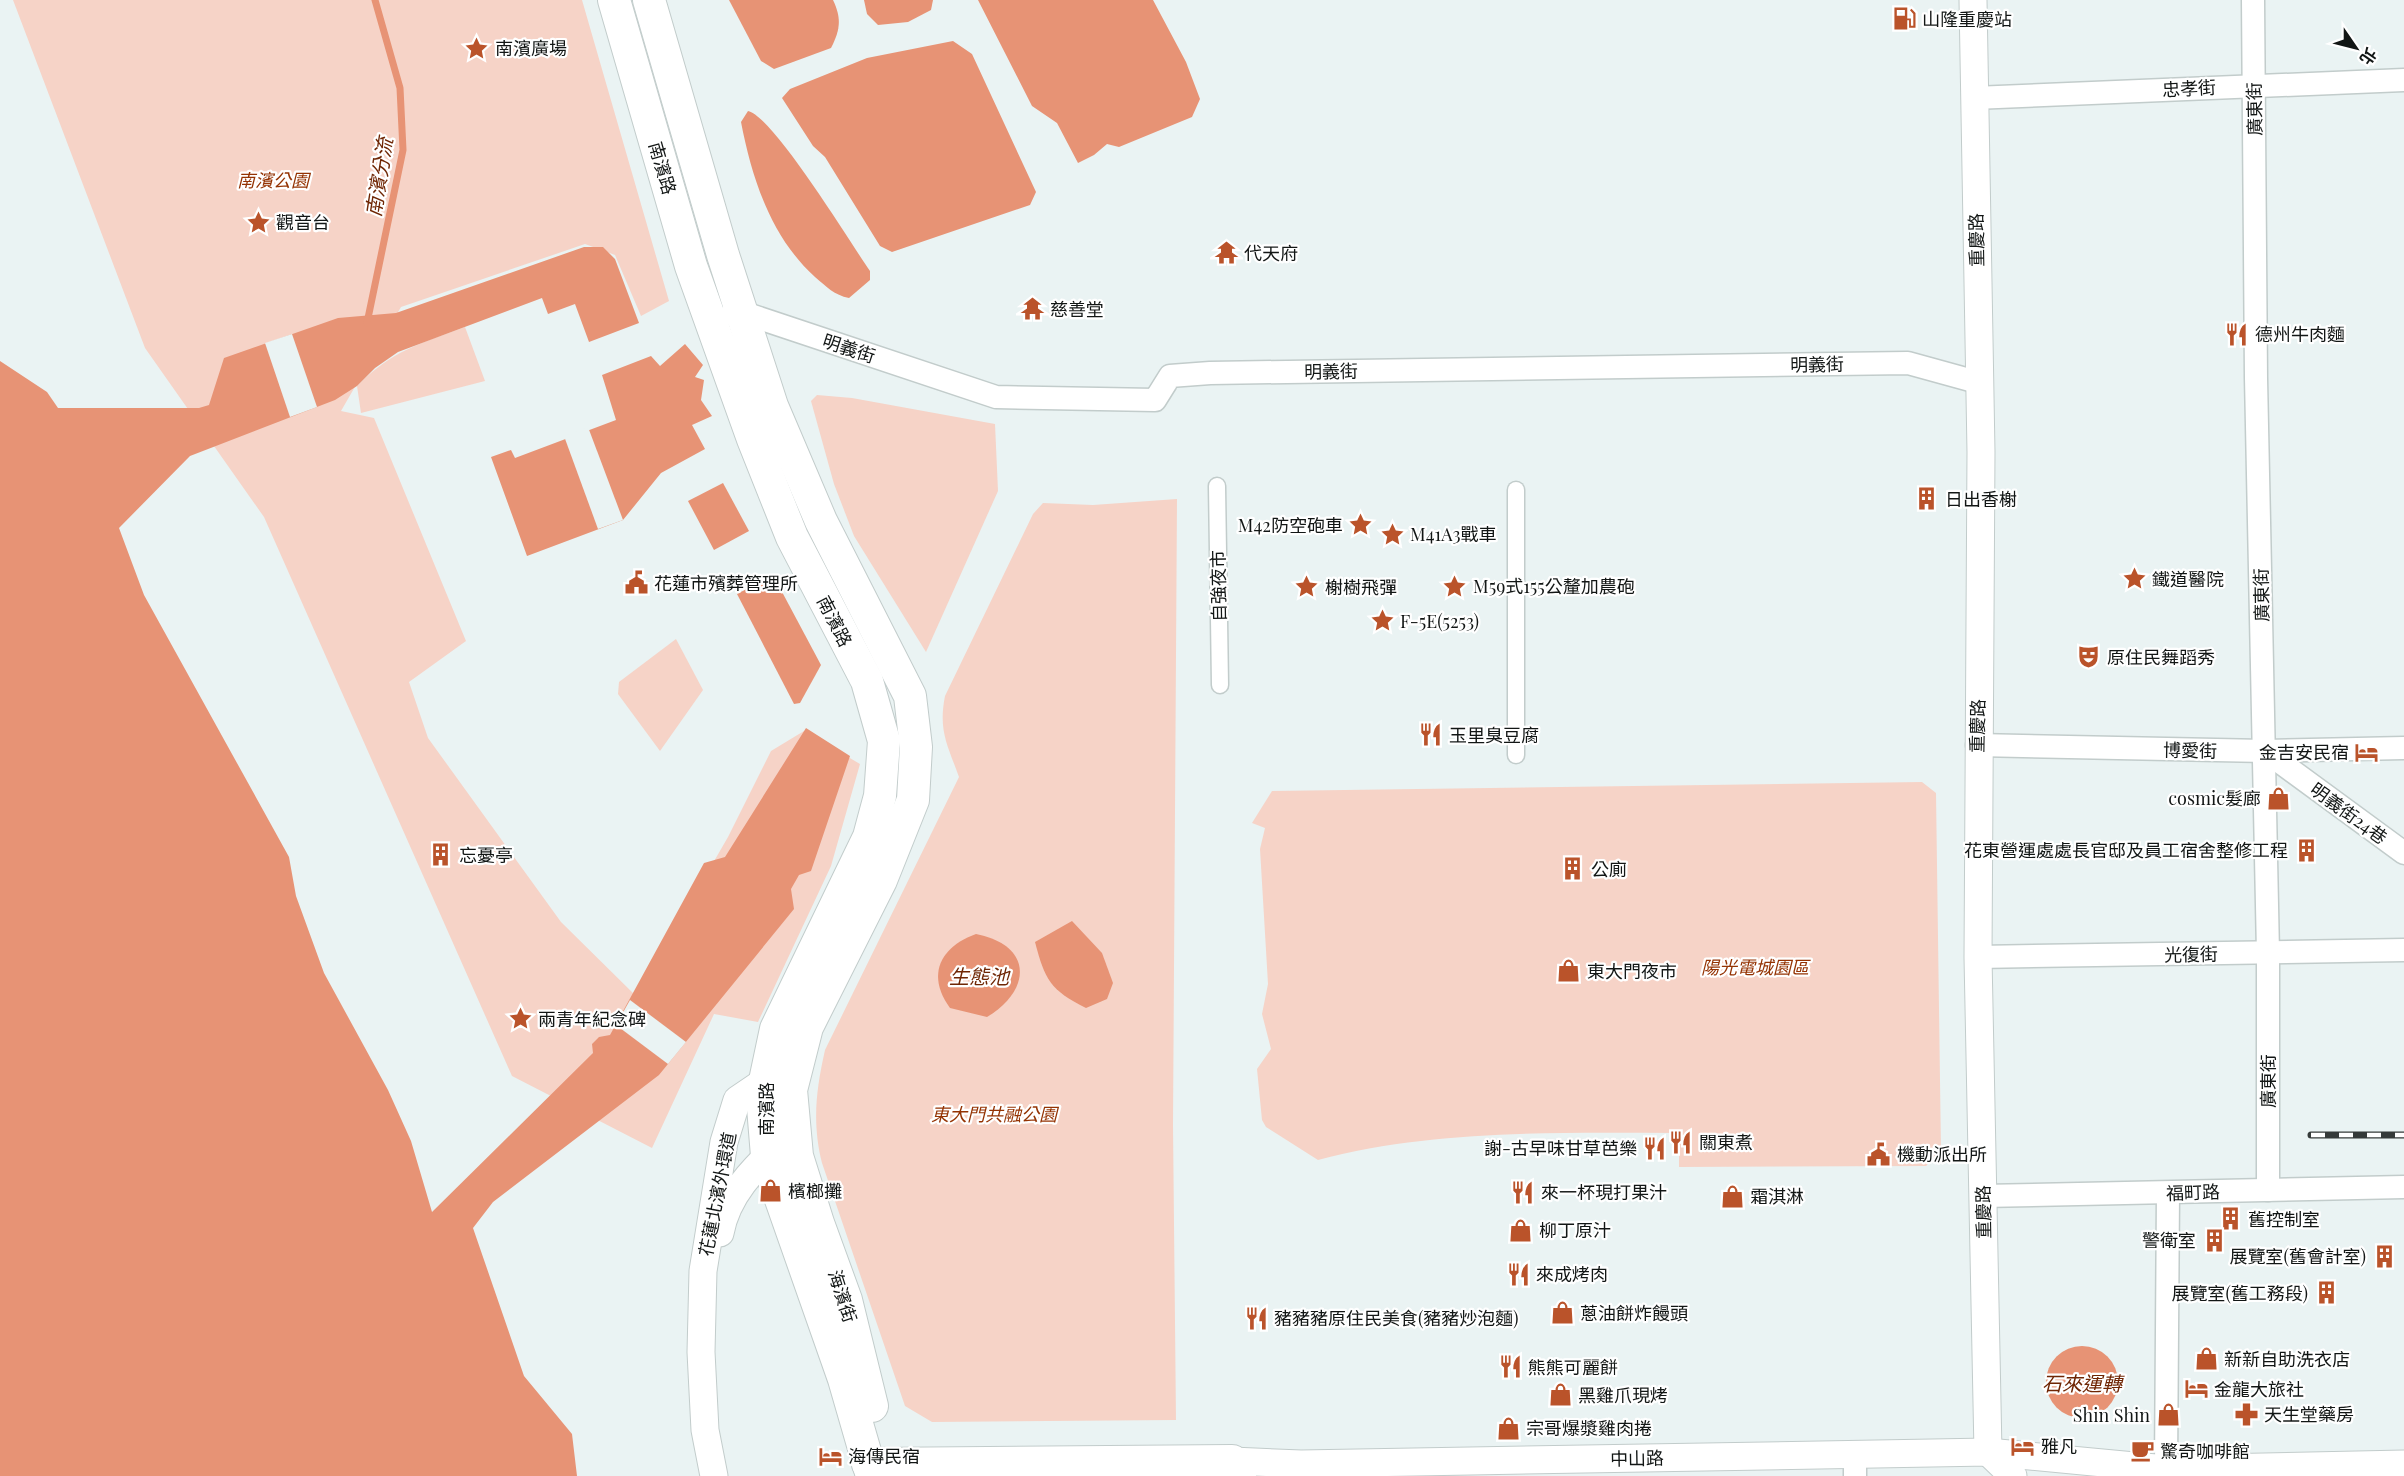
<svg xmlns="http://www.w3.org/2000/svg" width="2404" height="1476" font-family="'Playfair Display','Noto Sans TC',serif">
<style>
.green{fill:#f6d3c7}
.water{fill:#e79375}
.pier{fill:#eaf3f3}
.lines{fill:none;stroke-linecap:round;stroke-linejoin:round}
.stream{stroke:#e79375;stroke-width:7}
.pedestrian-casing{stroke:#c2cccb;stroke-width:19}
.minor-casing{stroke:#c2cccb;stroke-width:25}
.tertiary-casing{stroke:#c2cccb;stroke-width:29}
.secondary-casing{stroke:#c2cccb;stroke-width:34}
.pedestrian{stroke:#fff;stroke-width:16}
.minor{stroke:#fff;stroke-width:22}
.tertiary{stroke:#fff;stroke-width:27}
.secondary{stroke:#fff;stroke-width:32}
.rail-casing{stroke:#353a39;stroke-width:7}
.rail{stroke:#fff;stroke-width:4.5;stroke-dasharray:14;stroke-linecap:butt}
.labels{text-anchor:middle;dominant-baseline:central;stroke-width:4.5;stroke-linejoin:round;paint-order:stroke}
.poi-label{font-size:18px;fill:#121615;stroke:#fff;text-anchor:start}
.street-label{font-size:18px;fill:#121615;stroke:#fff}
.park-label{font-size:18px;font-style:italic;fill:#943303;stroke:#fff}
.water-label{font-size:20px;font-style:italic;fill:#6f2604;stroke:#fff}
</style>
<rect width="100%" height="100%" fill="#eaf3f3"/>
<!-- green -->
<g class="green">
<path d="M13 0H582L669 301 641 316 615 255 585 244 401 307 341 411 374 418 466 641 409 682 428 738 561 922 636 996 728 837 771 751 804 731 860 764 831 866 758 1022 714 1014 652 1148 512 1076 264 517 145 348Z"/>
<path d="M465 327 485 381 361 413 357 386C393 350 419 344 465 327Z"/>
<path d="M817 395 852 398 995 424 998 491 926 652 854 536 834 484 811 401Z"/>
<path d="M1177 499 1173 1125 1176 1420 932 1422 905 1406 822 1163C812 1123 816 1090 825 1050L959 777C948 746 938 731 945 696L1033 514 1043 503 1093 505Z"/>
<path d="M676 639 703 690 660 751 618 694 619 682Z"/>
<path d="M1922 782 1936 793 1941 1152 1926 1166 1679 1167V1133C1559 1133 1435 1129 1318 1160L1266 1127 1262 1120 1257 1069 1271 1049 1262 1014 1268 984 1260 849 1265 828 1252 823 1272 791Z"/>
</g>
<!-- water -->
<g class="water">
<path d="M729 0H833C842 19 840 30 831 48L774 69 761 61Z"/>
<path d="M864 0H933L931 10 908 22 878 25 867 14Z"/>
<path d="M978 0H1153L1186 62 1200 99 1192 117 1119 147 1107 144 1094 155 1078 163 1057 123 1032 106Z"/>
<path d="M953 41 972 54 1036 192 1030 205 892 252 880 246 825 157 813 146 782 98 790 89 867 58Z"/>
<path d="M748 111C773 116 851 244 870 271V280L849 298C834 295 827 287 815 277 771 237 752 179 741 122Z"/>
<path d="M584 247H603L615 259 639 323 589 342 575 304 548 314 542 298 398 352 375 368 357 386 335 400 190 456 119 528 144 595 289 857 296 896 324 973 388 1090 411 1141 432 1212 593 1053 592 1044 599 1037 610 1035 704 863 725 857 806 728 850 756 811 871 799 875 791 889 794 909 659 1075 493 1202 473 1228 524 1376 572 1434 577 1476H0V361L47 392 58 408H199L209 405 224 358 338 318 396 313Z"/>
<path d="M685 344 703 365 695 377 704 380 701 400 712 416 692 425 705 449 661 473 623 520 527 556 491 457 511 450 515 458 616 420 602 375 651 356 660 366Z"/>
<path d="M723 483 749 531 714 550 688 501Z"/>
<path d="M773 575 821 665 800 703 794 704 737 594Z"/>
<path d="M1072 921 1102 953 1113 983 1107 999 1086 1008C1050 990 1045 980 1035 942Z"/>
<path d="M976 934C1032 945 1033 989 987 1017L950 1008C926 975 940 947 976 934Z"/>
<circle cx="2082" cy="1382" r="36"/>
</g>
<!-- pier -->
<g class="pier">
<path d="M292 334 317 407 290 417 265 343Z"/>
<path d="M588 427 623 520 598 529 564 436Z"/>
<path d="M630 1000 686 1042 668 1064 616 1025Z"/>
</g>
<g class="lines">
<!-- stream -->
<path class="stream" d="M367 323 403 150 400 88 375 0"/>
<defs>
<g id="pedestrian">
<path d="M1217 486 1220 685"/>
<path d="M1516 755V490"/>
</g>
<g id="minor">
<path d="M2253 0 2256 378 2268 953V1190"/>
<path d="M1974 98 2404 80"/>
<path d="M732 314 741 312 996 397 1155 400 1170 376 1210 373 1908 363 1977 382"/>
<path d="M1977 745 2265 751 2404 748"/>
<path d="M2265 751 2404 853"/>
<path d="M1978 957 2404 950"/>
<path d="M1982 1196 2404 1187"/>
<path d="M1855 1453V1476"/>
<path d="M2166 1469 2168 1193"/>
</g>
<g id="tertiary">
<path d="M1973 0 1981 452 1978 957 1988 1452"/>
<path d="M720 1233C727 1195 753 1169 781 1143"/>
<path d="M1988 1452 2013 1476"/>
<path d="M1232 1461 1301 1464 1988 1452 2166 1469 2404 1464"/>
<path d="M714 1476 705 1430 701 1352 703 1271 724 1142 737 1100 765 1081"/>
</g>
<g id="secondary">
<path d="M614 0 691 266 753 439 792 537 867 681 884 741 880 796 869 837 776 1029 765 1081 763 1107 767 1156 772 1174 844 1379 872 1476"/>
<path d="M649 0 723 255 772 406 821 521 910 696 916 747 913 800 881 880 807 1027 791 1090 797 1156 818 1223 846 1300 872 1406"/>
<path d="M868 1464 1232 1461 1240 1476"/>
</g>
</defs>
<!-- pedestrian casing -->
<use href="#pedestrian" class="pedestrian-casing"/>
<!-- minor casing -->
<use href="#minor" class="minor-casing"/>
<!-- tertiary casing -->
<use href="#tertiary" class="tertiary-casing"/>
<!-- secondary casing -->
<use href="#secondary" class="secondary-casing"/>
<!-- pedestrian -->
<use href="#pedestrian" class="pedestrian"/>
<!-- minor -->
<use href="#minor" class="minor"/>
<!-- tertiary -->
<use href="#tertiary" class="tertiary"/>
<!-- secondary -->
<use href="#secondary" class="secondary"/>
<defs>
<path id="rail" d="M2311 1135H2404"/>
</defs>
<!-- rail casing -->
<use href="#rail" class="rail-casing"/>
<!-- rail -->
<use href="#rail" class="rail"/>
</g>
<!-- icons -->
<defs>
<symbol id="fuel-bare" viewBox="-9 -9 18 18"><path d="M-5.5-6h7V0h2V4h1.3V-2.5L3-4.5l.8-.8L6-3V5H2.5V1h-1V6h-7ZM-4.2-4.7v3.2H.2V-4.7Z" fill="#ba532a" stroke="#fff" stroke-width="2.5" paint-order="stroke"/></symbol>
<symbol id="sight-bare" viewBox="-9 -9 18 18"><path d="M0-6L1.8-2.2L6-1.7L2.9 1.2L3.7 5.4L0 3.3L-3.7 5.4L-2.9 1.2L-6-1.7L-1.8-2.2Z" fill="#ba532a" stroke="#fff" stroke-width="2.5" paint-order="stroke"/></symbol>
<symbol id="temple-bare" viewBox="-9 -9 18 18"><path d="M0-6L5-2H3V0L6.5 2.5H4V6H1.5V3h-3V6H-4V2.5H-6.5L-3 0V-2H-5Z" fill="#ba532a" stroke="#fff" stroke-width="2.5" paint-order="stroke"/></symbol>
<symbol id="restaurant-bare" viewBox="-9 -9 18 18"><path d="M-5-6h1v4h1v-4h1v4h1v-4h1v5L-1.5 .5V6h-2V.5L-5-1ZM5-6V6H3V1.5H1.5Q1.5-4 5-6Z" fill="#ba532a" stroke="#fff" stroke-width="2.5" paint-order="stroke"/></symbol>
<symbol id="building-bare" viewBox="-9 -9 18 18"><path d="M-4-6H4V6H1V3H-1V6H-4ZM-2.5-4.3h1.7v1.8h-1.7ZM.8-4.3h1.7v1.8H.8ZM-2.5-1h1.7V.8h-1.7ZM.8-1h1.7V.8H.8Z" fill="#ba532a" stroke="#fff" stroke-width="2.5" paint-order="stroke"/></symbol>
<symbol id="civic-bare" viewBox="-9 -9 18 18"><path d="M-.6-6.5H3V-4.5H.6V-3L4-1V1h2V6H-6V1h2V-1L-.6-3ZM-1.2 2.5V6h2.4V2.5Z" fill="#ba532a" stroke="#fff" stroke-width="2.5" paint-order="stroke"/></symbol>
<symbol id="theatre-bare" viewBox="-9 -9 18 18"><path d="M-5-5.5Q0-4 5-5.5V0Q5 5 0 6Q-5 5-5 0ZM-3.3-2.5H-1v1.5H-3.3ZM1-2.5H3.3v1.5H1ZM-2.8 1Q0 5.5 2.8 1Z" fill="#ba532a" stroke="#fff" stroke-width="2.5" paint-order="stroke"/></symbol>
<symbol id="hotel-bare" viewBox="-9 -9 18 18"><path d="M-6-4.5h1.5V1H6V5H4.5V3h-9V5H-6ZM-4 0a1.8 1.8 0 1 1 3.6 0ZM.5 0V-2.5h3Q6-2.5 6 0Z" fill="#ba532a" stroke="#fff" stroke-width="2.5" paint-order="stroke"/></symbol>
<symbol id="shop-bare" viewBox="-9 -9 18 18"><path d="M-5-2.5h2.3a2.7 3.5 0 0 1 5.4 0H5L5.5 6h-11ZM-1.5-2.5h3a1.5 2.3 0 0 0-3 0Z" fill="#ba532a" stroke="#fff" stroke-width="2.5" paint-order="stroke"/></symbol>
<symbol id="pharmacy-bare" viewBox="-9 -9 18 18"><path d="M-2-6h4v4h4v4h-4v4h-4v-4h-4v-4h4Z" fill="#ba532a" stroke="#fff" stroke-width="2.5" paint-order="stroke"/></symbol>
<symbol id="cafe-bare" viewBox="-9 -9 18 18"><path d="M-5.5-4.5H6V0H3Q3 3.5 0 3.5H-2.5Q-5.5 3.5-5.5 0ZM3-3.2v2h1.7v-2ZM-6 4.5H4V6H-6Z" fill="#ba532a" stroke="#fff" stroke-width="2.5" paint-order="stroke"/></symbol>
</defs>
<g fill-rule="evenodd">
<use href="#fuel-bare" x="1888" y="2" width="33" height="33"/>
<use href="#sight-bare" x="460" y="32" width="33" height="33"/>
<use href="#sight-bare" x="242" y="206" width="33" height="33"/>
<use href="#temple-bare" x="1210" y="236" width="33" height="33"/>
<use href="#temple-bare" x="1016" y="292" width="33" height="33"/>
<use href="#restaurant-bare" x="2220" y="318" width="33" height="33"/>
<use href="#building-bare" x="1910" y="482" width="33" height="33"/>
<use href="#sight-bare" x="1344" y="508" width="33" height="33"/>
<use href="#sight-bare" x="1376" y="518" width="33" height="33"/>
<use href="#sight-bare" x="2118" y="562" width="33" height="33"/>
<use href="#civic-bare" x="620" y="566" width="33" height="33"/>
<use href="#sight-bare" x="1438" y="570" width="33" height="33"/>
<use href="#sight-bare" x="1290" y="570" width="33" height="33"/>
<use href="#sight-bare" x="1366" y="604" width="33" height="33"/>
<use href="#theatre-bare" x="2072" y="640" width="33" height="33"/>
<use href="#restaurant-bare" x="1414" y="718" width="33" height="33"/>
<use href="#hotel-bare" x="2350" y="736" width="33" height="33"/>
<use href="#shop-bare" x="2262" y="782" width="33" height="33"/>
<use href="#building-bare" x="2290" y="834" width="33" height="33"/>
<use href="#building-bare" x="424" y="838" width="33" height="33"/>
<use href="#building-bare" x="1556" y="852" width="33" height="33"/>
<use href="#shop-bare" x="1552" y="954" width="33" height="33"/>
<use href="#sight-bare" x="504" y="1002" width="33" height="33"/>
<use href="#restaurant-bare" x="1664" y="1126" width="33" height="33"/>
<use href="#restaurant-bare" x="1638" y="1132" width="33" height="33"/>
<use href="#civic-bare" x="1862" y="1138" width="33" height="33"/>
<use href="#shop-bare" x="754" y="1174" width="33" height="33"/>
<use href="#restaurant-bare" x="1506" y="1176" width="33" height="33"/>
<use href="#shop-bare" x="1716" y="1180" width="33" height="33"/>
<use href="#building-bare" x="2214" y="1202" width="33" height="33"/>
<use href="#shop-bare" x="1504" y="1214" width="33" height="33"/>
<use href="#building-bare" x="2198" y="1224" width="33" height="33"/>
<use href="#building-bare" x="2368" y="1240" width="33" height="33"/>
<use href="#restaurant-bare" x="1502" y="1258" width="33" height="33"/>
<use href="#building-bare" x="2310" y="1276" width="33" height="33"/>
<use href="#shop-bare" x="1546" y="1296" width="33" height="33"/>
<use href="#restaurant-bare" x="1240" y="1302" width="33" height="33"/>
<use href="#shop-bare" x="2190" y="1342" width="33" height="33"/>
<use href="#restaurant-bare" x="1494" y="1350" width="33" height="33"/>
<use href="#hotel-bare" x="2180" y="1372" width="33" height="33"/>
<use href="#shop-bare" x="1544" y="1378" width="33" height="33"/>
<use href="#pharmacy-bare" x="2230" y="1398" width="33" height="33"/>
<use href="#shop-bare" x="2152" y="1398" width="33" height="33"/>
<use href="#shop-bare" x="1492" y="1412" width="33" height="33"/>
<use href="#hotel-bare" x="2006" y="1430" width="33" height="33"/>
<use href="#cafe-bare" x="2126" y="1434" width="33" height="33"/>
<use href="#hotel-bare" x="814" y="1440" width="33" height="33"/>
</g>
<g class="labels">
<!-- poi labels -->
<g class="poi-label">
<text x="1922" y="19">山隆重慶站</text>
<text x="495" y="48">南濱廣場</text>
<text x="276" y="222">觀音台</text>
<text x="1244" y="253">代天府</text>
<text x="1050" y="309">慈善堂</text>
<text x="2255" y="334">德州牛肉麵</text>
<text x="1945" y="499">日出香榭</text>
<text x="1343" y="525" text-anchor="end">M42防空砲車</text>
<text x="1410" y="534">M41A3戰車</text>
<text x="2152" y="579">鐵道醫院</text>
<text x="654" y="583">花蓮市殯葬管理所</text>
<text x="1473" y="586">M59式155公釐加農砲</text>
<text x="1325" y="587">榭樹飛彈</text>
<text x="1400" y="621">F-5E(5253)</text>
<text x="2107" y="657">原住民舞蹈秀</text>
<text x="1449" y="735">玉里臭豆腐</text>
<text x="2349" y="752" text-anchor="end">金吉安民宿</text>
<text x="2261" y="798" text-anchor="end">cosmic髮廊</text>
<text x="2288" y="850" text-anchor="end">花東營運處處長官邸及員工宿舍整修工程</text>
<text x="459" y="855">忘憂亭</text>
<text x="1591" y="869">公廁</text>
<text x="1587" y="971">東大門夜市</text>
<text x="538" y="1019">兩青年紀念碑</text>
<text x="1699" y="1142">關東煮</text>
<text x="1637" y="1148" text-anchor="end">謝-古早味甘草芭樂</text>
<text x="1897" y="1154">機動派出所</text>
<text x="788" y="1191">檳榔攤</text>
<text x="1541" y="1192">來一杯現打果汁</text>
<text x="1750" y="1196">霜淇淋</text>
<text x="2248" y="1219">舊控制室</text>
<text x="1539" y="1230">柳丁原汁</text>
<text x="2196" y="1240" text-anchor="end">警衛室</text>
<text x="2366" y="1256" text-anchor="end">展覽室(舊會計室)</text>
<text x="1536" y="1274">來成烤肉</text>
<text x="2308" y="1293" text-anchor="end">展覽室(舊工務段)</text>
<text x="1580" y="1313">蔥油餅炸饅頭</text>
<text x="1274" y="1318">豬豬豬原住民美食(豬豬炒泡麵)</text>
<text x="2224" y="1359">新新自助洗衣店</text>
<text x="1528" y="1367">熊熊可麗餅</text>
<text x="2214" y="1389">金龍大旅社</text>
<text x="1578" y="1395">黑雞爪現烤</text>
<text x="2264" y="1414">天生堂藥房</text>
<text x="2150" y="1415" text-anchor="end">Shin Shin</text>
<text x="1526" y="1428">宗哥爆漿雞肉捲</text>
<text x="2041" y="1446">雅凡</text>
<text x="2160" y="1451">驚奇咖啡館</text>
<text x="848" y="1456">海傳民宿</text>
</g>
<!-- street labels -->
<g class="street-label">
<text transform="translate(2189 88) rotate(-3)">忠孝街</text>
<text transform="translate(2254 109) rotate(-91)">廣東街</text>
<text transform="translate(663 168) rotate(74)">南濱路</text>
<text transform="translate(1976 240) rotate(-91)">重慶路</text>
<text transform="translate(849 348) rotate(18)">明義街</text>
<text transform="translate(1817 364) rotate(-1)">明義街</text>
<text transform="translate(1331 371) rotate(-1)">明義街</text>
<text transform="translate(1218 586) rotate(-91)">自強夜市</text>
<text transform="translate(2261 595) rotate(-91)">廣東街</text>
<text transform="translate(835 621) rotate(63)">南濱路</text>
<text transform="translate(1977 726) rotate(-89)">重慶路</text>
<text transform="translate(2190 750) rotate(1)">博愛街</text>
<text transform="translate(2349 813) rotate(36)">明義街24巷</text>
<text transform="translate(2191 954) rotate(-1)">光復街</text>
<text transform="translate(2268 1081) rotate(-90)">廣東街</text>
<text transform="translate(766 1109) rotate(-90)">南濱路</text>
<text transform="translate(2193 1192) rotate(-2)">福町路</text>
<text transform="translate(717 1194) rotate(-79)">花蓮北濱外環道</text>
<text transform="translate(1983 1212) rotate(-91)">重慶路</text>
<text transform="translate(843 1296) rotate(72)">海濱街</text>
<text transform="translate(1637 1458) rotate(-1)">中山路</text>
</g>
<!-- park labels -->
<g class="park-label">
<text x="273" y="180">南濱公園</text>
<text x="1755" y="967">陽光電城園區</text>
<text x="994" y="1114">東大門共融公園</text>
</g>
<!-- water labels -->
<g class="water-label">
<text transform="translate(378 177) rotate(-81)">南濱分流</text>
<text x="979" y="975">生態池</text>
<text x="2082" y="1382">石來運轉</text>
</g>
</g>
<!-- north arrow -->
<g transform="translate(2356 48) rotate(125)" stroke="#ffffff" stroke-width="4.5" paint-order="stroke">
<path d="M0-4.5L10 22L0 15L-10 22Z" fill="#121615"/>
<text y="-9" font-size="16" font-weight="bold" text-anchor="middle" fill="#121615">北</text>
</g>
</svg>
